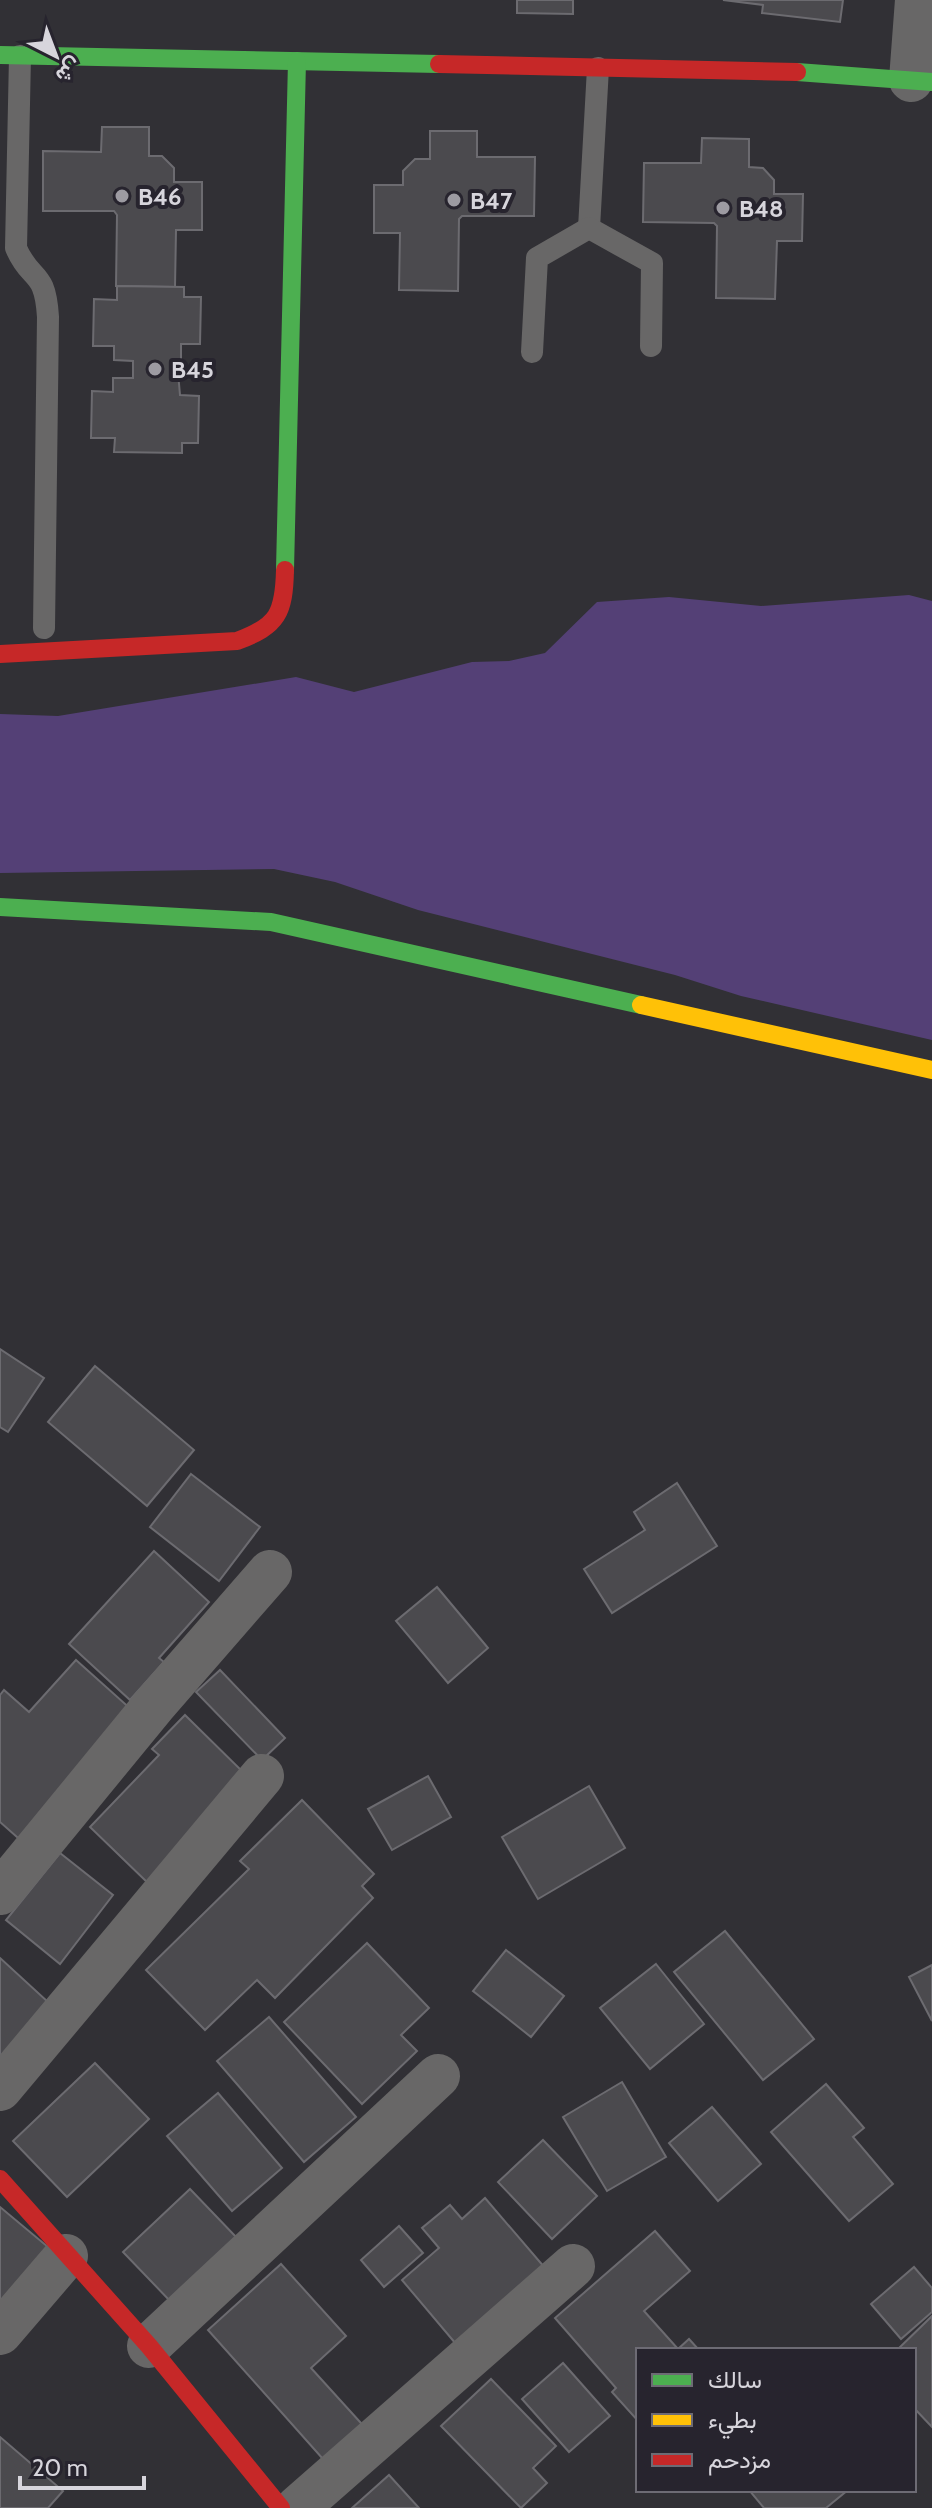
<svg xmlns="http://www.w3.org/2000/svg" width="932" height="2508" font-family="Cabin,Vazirmatn,sans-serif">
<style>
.green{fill:#544076}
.building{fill:#4b4a4e;stroke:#6c6b70;stroke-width:2}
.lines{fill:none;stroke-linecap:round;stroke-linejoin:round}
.lane{stroke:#686767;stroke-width:22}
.street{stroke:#686767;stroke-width:44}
.fast{stroke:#4caf50;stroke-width:18}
.slow{stroke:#ffc107;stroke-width:18}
.jam{stroke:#c62828;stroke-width:18}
.poi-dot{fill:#9d9ba2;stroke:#27242e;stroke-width:3}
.labels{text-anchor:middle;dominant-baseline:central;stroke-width:8;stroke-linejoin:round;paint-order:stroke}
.poi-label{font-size:24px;font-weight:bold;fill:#d7d5dc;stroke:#27242e;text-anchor:start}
</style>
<rect width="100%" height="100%" fill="#313035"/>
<!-- green -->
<path class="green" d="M909 595 932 601V1040L741 996 675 975 418 910 335 882 274 869 0 873V714L58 716 296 677 354 692 472 662 509 661 545 653 597 602 669 597 761 606Z"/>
<!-- building -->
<g class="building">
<path d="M517 0H573V14L517 13Z"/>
<path d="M723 0H843L840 22 762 13 763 5Z"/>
<path d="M102 127H149V156H162L174 168V182H202V230H176L175 287 116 286 117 215 114 211H43V151L101 152Z"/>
<path d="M430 131H477V157H535L534 216H462L459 219 458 291 399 290 400 233H374V185H403V171L415 159H430Z"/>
<path d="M702 138 749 139V167L763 168 774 180V194H803L802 241H777L775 299 716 298 717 226 714 223 643 222 644 163H701Z"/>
<path d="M117 286 184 287V297H201L200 344H181V361H177L180 395 199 396 198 443H182V453L114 452 115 438H91L92 391 113 392V378H133V361L114 360V346H93L94 299 117 300Z"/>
<path d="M0 1349 44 1378 8 1432 0 1427Z"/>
<path d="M95 1366 194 1450 147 1506 48 1422Z"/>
<path d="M191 1474 260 1527 219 1581 150 1527Z"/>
<path d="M677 1483 717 1546 612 1613 584 1569 645 1530 634 1512Z"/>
<path d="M154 1551 209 1602 159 1658 164 1662 130 1700 69 1644Z"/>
<path d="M437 1587 488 1648 448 1683 396 1621Z"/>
<path d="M76 1660 133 1711 26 1845 0 1822V1695L4 1690 29 1712Z"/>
<path d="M220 1670 285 1738 262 1760 196 1692Z"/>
<path d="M185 1715 244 1773 150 1885 90 1827 159 1755 152 1749Z"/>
<path d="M428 1776 451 1817 392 1850 368 1809Z"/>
<path d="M589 1786 625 1848 538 1899 502 1837Z"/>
<path d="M302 1800 374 1874 362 1886 373 1898 275 1998 257 1980 205 2030 146 1970 249 1869 240 1861Z"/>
<path d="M60 1853 113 1895 60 1964 6 1920Z"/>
<path d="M725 1931 814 2039 763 2080 674 1972Z"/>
<path d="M367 1943 429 2008 401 2035 417 2051 362 2104 284 2022Z"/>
<path d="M506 1950 564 1996 531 2037 473 1991Z"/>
<path d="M0 1958 60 2013 0 2077Z"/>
<path d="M656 1964 704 2024 650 2069 600 2008Z"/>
<path d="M932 1965V2021L909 1977Z"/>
<path d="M269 2017 356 2117 304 2162 217 2061Z"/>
<path d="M95 2063 149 2119 67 2197 13 2141Z"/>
<path d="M622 2082 666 2157 607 2191 563 2117Z"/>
<path d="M826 2084 864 2128 853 2137 893 2184 849 2221 771 2132Z"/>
<path d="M218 2093 282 2168 232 2211 167 2136Z"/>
<path d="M712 2107 761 2164 718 2201 669 2143Z"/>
<path d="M543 2140 597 2196 552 2239 498 2182Z"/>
<path d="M190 2189 238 2239 172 2303 123 2252Z"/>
<path d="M485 2198 545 2268 456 2344 402 2280 439 2248 422 2228 450 2205 462 2219Z"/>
<path d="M0 2207 54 2252 0 2316Z"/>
<path d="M399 2226 423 2253 384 2287 361 2260Z"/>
<path d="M655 2231 690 2271 644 2311 678 2349 689 2339 699 2350H638V2421L612 2392 616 2388 555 2318Z"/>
<path d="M281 2264 346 2336 311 2368 370 2433 331 2468 208 2330Z"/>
<path d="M914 2267 932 2288V2312L901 2339 871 2304Z"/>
<path d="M932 2316V2427L914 2408V2350H897Z"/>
<path d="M563 2363 610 2416 569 2452 522 2399Z"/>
<path d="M491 2379 556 2446 533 2468 547 2483 521 2508 441 2426Z"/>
<path d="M0 2437 63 2491 48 2508H0Z"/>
<path d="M389 2475 419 2508H352Z"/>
<path d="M749 2490H848L826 2508H764Z"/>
</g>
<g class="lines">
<!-- lane -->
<g class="lane">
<path d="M20 56 16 248C31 283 45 268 48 317L44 628"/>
<path d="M589 228 598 68"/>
<path d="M532 352 537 258 589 228 652 263 651 346"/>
</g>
<!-- street -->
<g class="street">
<path d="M911 80 917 0"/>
<path d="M0 1893 155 1704 270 1572"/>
<path d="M0 2089 262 1776"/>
<path d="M0 2333 66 2256"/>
<path d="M149 2346 438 2076"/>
<path d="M297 2508 573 2266"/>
</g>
<!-- fast -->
<g class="fast">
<path d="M0 55 439 64"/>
<path d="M797 72 932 82"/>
<path d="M285 570 297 61"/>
<path d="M0 907 271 922 641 1005"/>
</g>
<!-- slow -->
<path class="slow" d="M641 1005 932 1070"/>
<!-- jam -->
<g class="jam">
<path d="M439 64 797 72"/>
<path d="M0 654 237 641C278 626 284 613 285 570"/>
<path d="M0 2179 149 2346 281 2508"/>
</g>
</g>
<!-- markers -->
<g class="poi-dot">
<circle cx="122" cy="196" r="8"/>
<circle cx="454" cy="200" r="8"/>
<circle cx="723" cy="208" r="8"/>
<circle cx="155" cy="369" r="8"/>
</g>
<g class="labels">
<!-- poi labels -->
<g class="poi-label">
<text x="138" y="196">B46</text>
<text x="470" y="200">B47</text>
<text x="739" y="208">B48</text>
<text x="171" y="369">B45</text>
</g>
</g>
<!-- legend -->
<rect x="636" y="2348" width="280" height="144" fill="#27242e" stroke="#6d6b74" stroke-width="2"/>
<rect x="652" y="2374" width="40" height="12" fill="#4caf50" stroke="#6d6b74" stroke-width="2"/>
<text x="708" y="2388" font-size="24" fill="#d7d5dc">سالك</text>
<rect x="652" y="2414" width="40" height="12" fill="#ffc107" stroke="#6d6b74" stroke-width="2"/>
<text x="708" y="2428" font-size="24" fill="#d7d5dc">بطيء</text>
<rect x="652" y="2454" width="40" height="12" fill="#c62828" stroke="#6d6b74" stroke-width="2"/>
<text x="708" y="2468" font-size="24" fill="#d7d5dc">مزدحم</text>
<!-- north arrow -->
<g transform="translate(56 56) rotate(138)" stroke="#27242e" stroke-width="6" paint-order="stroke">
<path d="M0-6L14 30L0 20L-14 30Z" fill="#d7d5dc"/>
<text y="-12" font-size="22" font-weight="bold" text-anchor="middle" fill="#d7d5dc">ش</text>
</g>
<!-- scale -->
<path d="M20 2476v12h124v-12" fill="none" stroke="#d7d5dc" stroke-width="4"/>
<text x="32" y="2476" font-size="24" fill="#d7d5dc" stroke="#27242e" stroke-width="6" paint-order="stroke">20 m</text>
</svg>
